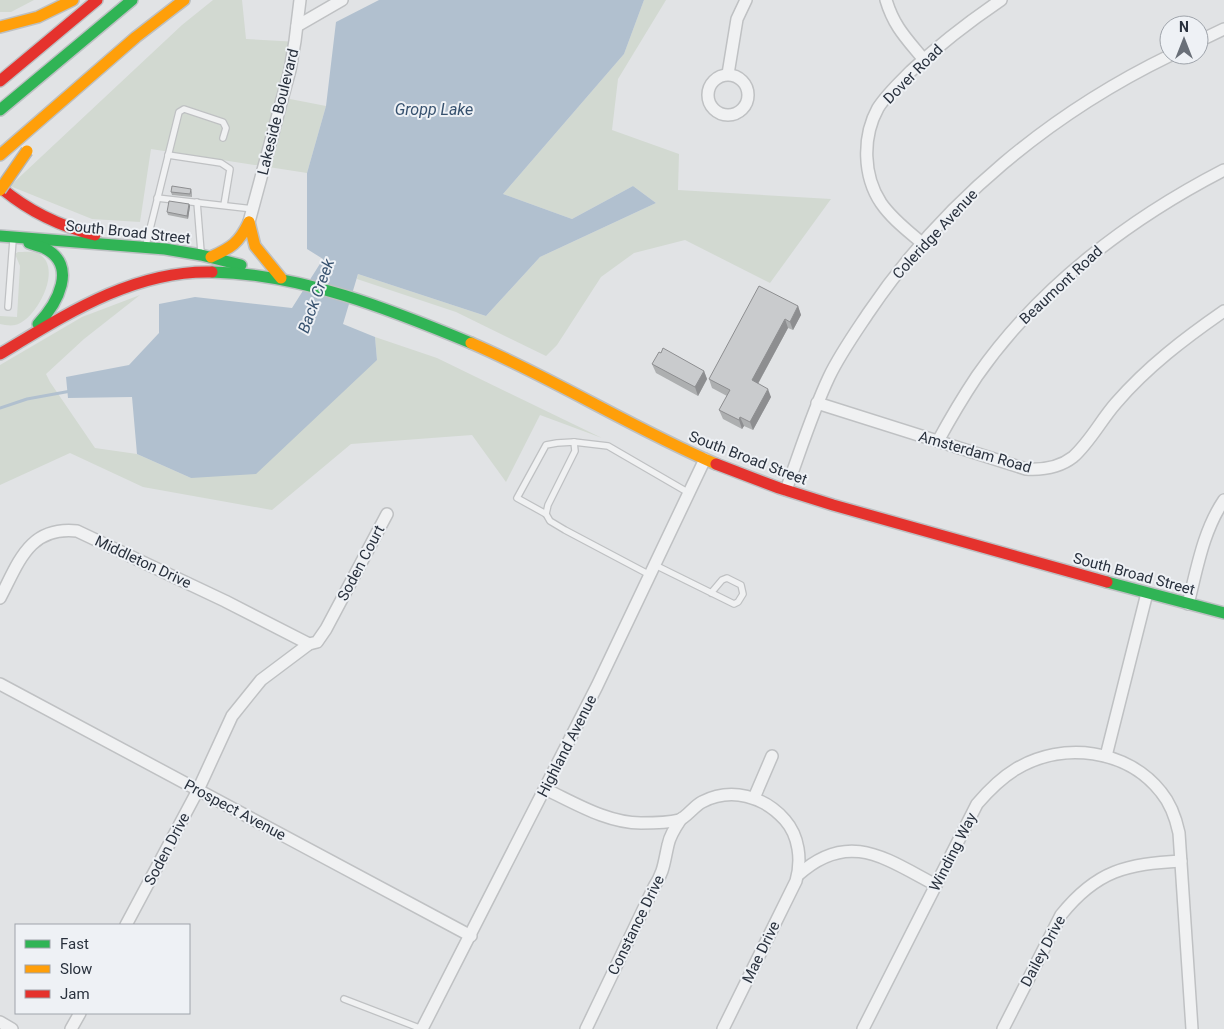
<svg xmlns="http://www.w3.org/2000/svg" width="1224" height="1029" font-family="Roboto,sans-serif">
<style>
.green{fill:#d2d9d1}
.water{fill:#b1c0cf}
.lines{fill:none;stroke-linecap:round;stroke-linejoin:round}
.stream{stroke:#b1c0cf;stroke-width:3}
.lane-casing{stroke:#bfc1c3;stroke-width:8}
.street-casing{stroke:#bfc1c3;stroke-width:14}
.fast-casing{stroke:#bdc0c3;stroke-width:14}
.slow-casing{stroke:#bdc0c3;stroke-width:14}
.jam-casing{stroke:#bdc0c3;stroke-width:14}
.lane{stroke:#f0f1f2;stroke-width:5.5}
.street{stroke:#f0f1f2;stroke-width:11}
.fast{stroke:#30b455;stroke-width:11}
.slow{stroke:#ff9f0a;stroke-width:11}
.jam{stroke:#e5322d;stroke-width:11}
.slow-bridge-casing{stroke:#b3b6b9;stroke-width:14;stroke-linecap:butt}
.slow-bridge{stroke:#ff9f0a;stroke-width:11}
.wall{fill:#adafb0}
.shaded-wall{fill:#8d8e90}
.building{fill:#c9cbcd;stroke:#8d8e90}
.labels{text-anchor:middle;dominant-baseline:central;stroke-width:4;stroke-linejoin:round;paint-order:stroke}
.street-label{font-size:15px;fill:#29313d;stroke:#eef1f5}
.water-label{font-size:16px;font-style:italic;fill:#36516e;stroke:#eef1f5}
</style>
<rect width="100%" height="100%" fill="#e1e3e5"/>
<!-- green -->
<g class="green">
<path d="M0 0H34L11 12H0Z"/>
<path d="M213 0H242L246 39 299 42 285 98 326 106 307 173 151 149 140 222 92 219 10 186 182 25Z"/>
<path d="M644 0H666L618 79 612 130 679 154 678 190 831 199 770 283 685 240 634 253 601 277 557 345 546 356 456 312 357 279 358 274 486 316 540 257 656 203 633 186 572 219 503 194 624 54Z"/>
<path d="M18 252C23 252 32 251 37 253 65 265 37 320 15 325 11 326 4 325 0 324V316L17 317 20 266 15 254Z"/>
<path d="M140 295 84 339 46 374 50 382 95 448 137 454 191 478 377 360 375 337 437 358 602 438 540 415 506 482 472 435 351 444 272 510 143 487 70 453 0 485V365L82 317Z"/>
</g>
<!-- water -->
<path class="water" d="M379 0H644L624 54 503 194 572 219 633 186 656 203 540 257 486 316 358 274 343 324 375 337 377 360 256 474 191 478 137 454 132 397 68 398 66 377 129 365 159 333V304L195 297 292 308 323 259 307 249V173L326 106 336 22Z"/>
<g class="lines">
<!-- stream -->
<path class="stream" d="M0 408 27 399 71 391"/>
<defs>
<g id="lane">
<path d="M168 155 221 163 230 169 224 205"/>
<path d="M157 198 253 209"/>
<path d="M197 202 201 252"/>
<path d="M146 245 179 112 184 109 223 122 226 128 223 138"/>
<path d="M8 307 13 240"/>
<path d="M546 514 548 505 575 451 574 442"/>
<path d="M655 565 734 604 738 602 743 594 741 585 727 578 722 580 711 593"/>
<path d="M650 575 565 530 550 521 546 514 517 498 546 445 557 443 574 442 608 446 689 493"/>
<path d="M344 999 422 1029"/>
</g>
<g id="street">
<path d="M886 0C894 27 907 39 924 60"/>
<path d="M297 26 342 0"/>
<path d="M1199 41 1224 29"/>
<path d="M728 74 737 19 746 0"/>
<circle cx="728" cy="95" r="20"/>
<path d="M249 222 290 70 295 41 300 0"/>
<path d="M922 243C908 231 892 219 881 203 863 176 862 137 878 108 887 94 899 83 911 71 939 45 970 21 1001 0"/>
<path d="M817 403 1026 469C1043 470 1059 468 1073 457 1090 442 1101 420 1116 403 1147 367 1185 338 1224 311"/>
<path d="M938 441C950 419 963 397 977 376 1039 287 1129 219 1224 170"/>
<path d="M786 490C800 452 812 413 829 377 840 354 855 333 869 312 944 201 1051 113 1171 55"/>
<path d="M0 598C19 562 29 526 77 531L225 601 309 644"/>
<path d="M1188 604C1197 569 1203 531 1224 500"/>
<path d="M0 684 471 936"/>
<path d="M1106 756 1147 593"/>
<path d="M545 789C575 803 607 823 641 823 653 823 667 823 679 820 686 818 694 806 702 802 731 787 764 796 785 820 799 836 802 860 796 881L723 1029"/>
<path d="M754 798 772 756"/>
<path d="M798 875C849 829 886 859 936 885"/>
<path d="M126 925 198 790 232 716 261 680 309 644 317 642 326 629 387 514"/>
<path d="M0 1022 12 1029"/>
<path d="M71 1029 80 1013"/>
<path d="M422 1029 597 686 705 459"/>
<path d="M586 1029 654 887C664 872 664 862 668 845 670 835 675 828 681 819"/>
<path d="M863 1029 977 804C989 790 1001 778 1016 769 1063 741 1127 749 1161 792 1171 804 1176 819 1179 833L1192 1029"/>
<path d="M1003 1029 1061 915C1097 870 1127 864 1181 861"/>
</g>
<g id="fast">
<path d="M0 110 132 0"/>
<path d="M0 236 165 249 201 255 241 265"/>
<path d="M29 243C34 245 39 246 44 248 79 265 57 304 38 324"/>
<path d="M212 272C302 274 389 309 471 343"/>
<path d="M1107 582 1224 613"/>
</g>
<g id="slow">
<path d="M0 27 38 17 73 0"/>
<path d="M0 155 136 37 184 0"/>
<path d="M249 222 255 246 281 278"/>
<path d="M211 257C231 248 239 243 249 222"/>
<path d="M471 343C555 379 632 428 716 464"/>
</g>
<g id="jam">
<path d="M0 81 97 0"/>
<path d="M0 187C28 211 59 226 95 235"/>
<path d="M0 354C65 315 133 270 212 272"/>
<path d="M716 464 779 488 833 505 1107 582"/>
</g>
</defs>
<!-- lane casing -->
<use href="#lane" class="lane-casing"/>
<!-- street casing -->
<use href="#street" class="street-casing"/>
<!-- fast casing -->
<use href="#fast" class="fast-casing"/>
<!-- slow casing -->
<use href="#slow" class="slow-casing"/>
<!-- jam casing -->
<use href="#jam" class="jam-casing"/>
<!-- lane -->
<use href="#lane" class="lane"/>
<!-- street -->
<use href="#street" class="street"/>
<!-- fast -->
<use href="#fast" class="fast"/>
<!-- slow -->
<use href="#slow" class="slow"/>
<!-- jam -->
<use href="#jam" class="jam"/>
<defs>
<path id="slow-bridge" d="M0 190 27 151"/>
</defs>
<!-- slow-bridge casing -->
<use href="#slow-bridge" class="slow-bridge-casing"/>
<!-- slow-bridge -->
<use href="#slow-bridge" class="slow-bridge"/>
</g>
<!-- wall -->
<g class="wall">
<path d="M191 189 192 192V197L172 195 171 192Z"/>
<path d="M189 204 190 206 188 219 168 215 167 212Z"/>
<path d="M798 306 801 315 793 330 788 328 758 384 771 397 753 430 744 426 742 429 723 419 719 410 727 396 712 388 709 379Z"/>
<path d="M652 364 704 371 707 379 698 396 656 373Z"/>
</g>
<!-- shaded-wall -->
<g class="shaded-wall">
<path d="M189 204 190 206 188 219 187 216Z"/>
<path d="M798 306 801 315 793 330 790 322Z"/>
<path d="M785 319 788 328 755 389 752 380Z"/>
<path d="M704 371 707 379 698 396 695 387Z"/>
<path d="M768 389 771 397 753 430 750 422Z"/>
<path d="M740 417 744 426 742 429 739 420Z"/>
</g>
<!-- building -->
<g class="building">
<path d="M172 186 191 189 190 194 171 192Z"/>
<path d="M169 201 189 204 187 216 167 212Z"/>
<path d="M759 286 798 306 790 322 785 319 752 380 768 389 750 422 740 417 739 420 719 410 730 390 709 379Z"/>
<path d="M663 348 704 371 695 387 652 364 659 352 661 353Z"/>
</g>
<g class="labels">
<!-- street labels -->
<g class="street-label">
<text transform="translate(913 74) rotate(-45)">Dover Road</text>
<text transform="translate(278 112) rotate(-76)">Lakeside Boulevard</text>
<text transform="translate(128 232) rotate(6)">South Broad Street</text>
<text transform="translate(935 234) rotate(-47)">Coleridge Avenue</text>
<text transform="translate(1061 285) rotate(-43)">Beaumont Road</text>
<text transform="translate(975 452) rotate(16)">Amsterdam Road</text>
<text transform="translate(748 458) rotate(21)">South Broad Street</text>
<text transform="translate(143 562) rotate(25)">Middleton Drive</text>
<text transform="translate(361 563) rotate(-62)">Soden Court</text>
<text transform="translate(1134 574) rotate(15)">South Broad Street</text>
<text transform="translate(567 746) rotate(-63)">Highland Avenue</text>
<text transform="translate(235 810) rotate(28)">Prospect Avenue</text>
<text transform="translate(167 849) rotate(-62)">Soden Drive</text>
<text transform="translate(953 852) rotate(-63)">Winding Way</text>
<text transform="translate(636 925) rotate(-64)">Constance Drive</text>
<text transform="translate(1043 951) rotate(-62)">Dailey Drive</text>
<text transform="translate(761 952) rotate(-64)">Mae Drive</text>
</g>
<!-- water labels -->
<g class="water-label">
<text x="434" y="109">Gropp Lake</text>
<text transform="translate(316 296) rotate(-70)">Back Creek</text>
</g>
</g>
<!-- legend -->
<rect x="15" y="924" width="175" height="90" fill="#eef1f5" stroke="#9fa4ab"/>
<rect x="25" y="940" width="25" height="8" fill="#30b455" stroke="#9fa4ab"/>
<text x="60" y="949" font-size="15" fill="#29313d">Fast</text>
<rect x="25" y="965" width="25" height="8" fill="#ff9f0a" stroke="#9fa4ab"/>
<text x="60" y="974" font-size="15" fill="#29313d">Slow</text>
<rect x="25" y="990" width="25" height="8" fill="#e5322d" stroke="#9fa4ab"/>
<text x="60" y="999" font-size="15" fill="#29313d">Jam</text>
<!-- north arrow -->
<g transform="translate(1184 40)"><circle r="24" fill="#eef1f5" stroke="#9fa4ab"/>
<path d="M0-4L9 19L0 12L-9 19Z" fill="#696f78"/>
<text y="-8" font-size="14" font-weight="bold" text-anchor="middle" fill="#29313d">N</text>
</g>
</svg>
